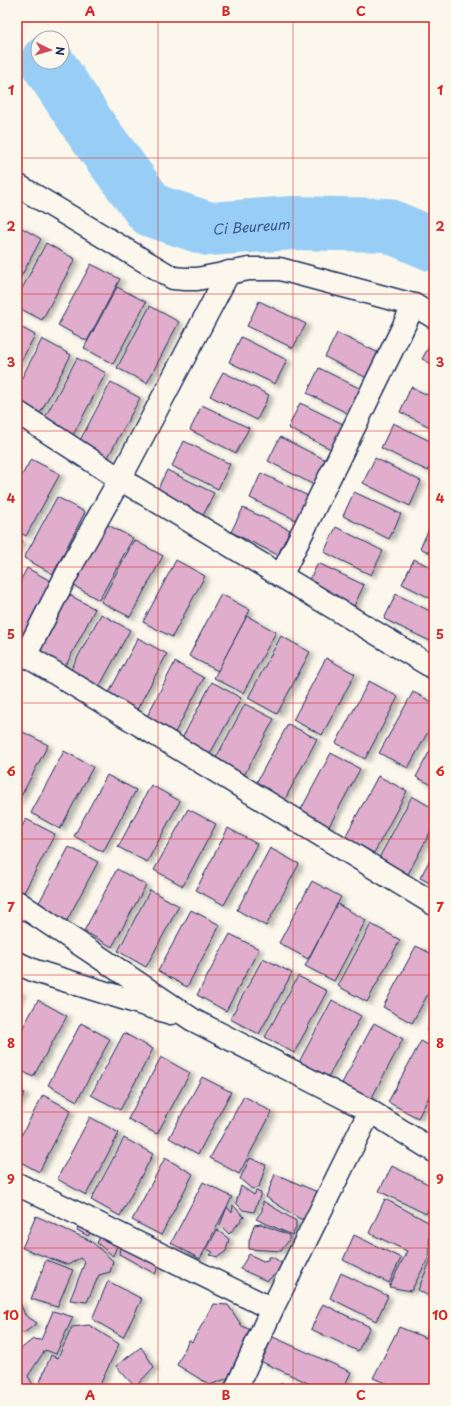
<svg xmlns="http://www.w3.org/2000/svg" width="451" height="1406" font-family="'Playpen Sans',sans-serif">
<style>
.lines{fill:none;stroke-linecap:round;stroke-linejoin:round}
.river{stroke:#98cef6;stroke-width:54}
.building{fill:#e0aecc;stroke:#1b2f5e;filter:url(#shadow)}
.minor-casing{stroke:#1b2f5e;stroke-width:25}
.minor{stroke:#fbf7ec;stroke-width:22}
.grid{fill:none;stroke:#d62828;stroke-width:1;stroke-opacity:0.55}
.labels{text-anchor:middle;dominant-baseline:central;stroke-width:4;stroke-linejoin:round;paint-order:stroke}
.water-label{font-size:14px;font-style:italic;fill:#3a5784;stroke:#fbf7ec}
.neatline{fill:none;stroke:#d62828;stroke-width:1.5}
.grid-label{font-size:13px;text-anchor:middle;font-weight:bold;fill:#d62828}
</style>
<defs>
<filter id="shadow"><feDropShadow dx="4.5" dy="2.5" stdDeviation="2" flood-color="#0004"/></filter>
</defs>
<rect width="100%" height="100%" fill="#fbf7ec"/>
<filter id="ink" filterUnits="userSpaceOnUse"><feTurbulence type="fractalNoise" baseFrequency=".025" numOctaves="2"/><feDisplacementMap in="SourceGraphic" scale="8" xChannelSelector="R" yChannelSelector="G"/><feConvolveMatrix kernelMatrix="1 2 1 2 8 2 1 2 1" color-interpolation-filters="sRGB"/></filter>
<g filter="url(#ink)">
<g class="lines">
<!-- river -->
<path class="river" id="s1" d="M47 62 93 132 151 210 209 229 293 223 387 225 434 245"/>
</g>
<!-- building -->
<g class="building">
<path d="M17 225 41 239 17 284Z"/>
<path d="M46 243 75 259 42 320 17 307V298Z"/>
<path d="M91 264 120 279 87 341 58 325Z"/>
<path d="M117 287 146 302 113 364 84 348Z"/>
<path d="M259 301 306 324 293 348 247 326Z"/>
<path d="M150 306 179 322 147 383 117 368Z"/>
<path d="M17 325 35 335 17 369Z"/>
<path d="M337 333 383 355 371 380 325 357Z"/>
<path d="M241 337 287 360 275 384 229 362Z"/>
<path d="M434 337V365L422 359Z"/>
<path d="M42 339 71 355 38 417 17 405V387Z"/>
<path d="M77 358 106 373 73 435 44 419Z"/>
<path d="M319 368 365 391 353 416 307 393Z"/>
<path d="M223 372 269 395 257 420 210 396Z"/>
<path d="M111 382 140 398 107 459 78 444Z"/>
<path d="M411 387 434 398V429L400 412Z"/>
<path d="M300 403 347 426 335 451 288 428Z"/>
<path d="M202 405 249 428 236 453 190 430Z"/>
<path d="M393 423 434 443V458L428 471 381 448Z"/>
<path d="M280 437 326 460 314 485 268 461Z"/>
<path d="M184 441 230 464 218 489 172 466Z"/>
<path d="M375 458 421 481 410 506 363 483Z"/>
<path d="M31 459 60 474 26 536 17 531V484Z"/>
<path d="M167 470 214 493 202 518 155 495Z"/>
<path d="M261 473 308 496 296 520 250 498Z"/>
<path d="M354 492 401 514 389 539 343 516Z"/>
<path d="M57 497 85 512 53 574 24 558Z"/>
<path d="M243 508 290 530 278 555 231 532Z"/>
<path d="M104 523 133 538 99 600 71 584Z"/>
<path d="M432 523 434 524V555L420 548Z"/>
<path d="M336 527 383 551 371 575 324 552Z"/>
<path d="M17 538 23 541 17 552Z"/>
<path d="M134 540 163 556 130 617 101 602Z"/>
<path d="M414 559 434 569V600L402 584Z"/>
<path d="M176 560 205 576 172 637 143 622Z"/>
<path d="M318 563 364 585 352 610 306 587Z"/>
<path d="M27 568 56 584 23 646 17 642V587Z"/>
<path d="M66 593 95 609 63 671 34 655Z"/>
<path d="M221 594 250 610 218 671 189 656Z"/>
<path d="M396 594 434 613V633L430 641 384 619Z"/>
<path d="M101 614 130 630 97 691 68 675Z"/>
<path d="M247 616 276 632 243 693 214 678Z"/>
<path d="M281 636 310 652 277 714 248 698Z"/>
<path d="M138 638 167 654 134 715 105 700Z"/>
<path d="M326 658 355 674 322 735 293 720Z"/>
<path d="M175 662 204 678 171 740 143 724Z"/>
<path d="M369 681 398 697 365 759 336 743Z"/>
<path d="M212 682 241 698 207 759 179 744Z"/>
<path d="M413 692 434 703V721L408 768 379 753Z"/>
<path d="M245 704 274 719 241 781 212 765Z"/>
<path d="M288 724 317 739 284 801 255 785Z"/>
<path d="M19 730 48 745 17 804V734Z"/>
<path d="M434 743V786L416 777Z"/>
<path d="M64 751 93 767 60 829 31 813Z"/>
<path d="M331 753 360 769 327 830 298 815Z"/>
<path d="M107 775 136 790 103 852 74 836Z"/>
<path d="M378 776 407 791 374 853 345 837Z"/>
<path d="M151 785 180 801 147 862 118 847Z"/>
<path d="M412 796 434 809V825L408 874 379 858Z"/>
<path d="M188 809 216 824 183 886 154 870Z"/>
<path d="M26 819 55 834 22 896 17 893V836Z"/>
<path d="M228 828 257 844 224 905 196 890Z"/>
<path d="M69 847 98 862 65 924 36 908Z"/>
<path d="M270 848 299 864 266 926 237 910Z"/>
<path d="M434 852V885L420 878Z"/>
<path d="M117 869 146 885 112 947 84 931Z"/>
<path d="M312 881 341 897 308 959 279 943Z"/>
<path d="M150 890 179 906 146 967 118 951Z"/>
<path d="M337 904 366 920 334 981 305 966Z"/>
<path d="M191 910 220 925 187 987 158 971Z"/>
<path d="M371 924 400 940 367 1002 338 986Z"/>
<path d="M230 934 259 949 226 1011 197 995Z"/>
<path d="M416 946 434 955V983L412 1023 383 1007Z"/>
<path d="M263 958 292 973 259 1034 230 1019Z"/>
<path d="M298 976 327 991 294 1053 265 1037Z"/>
<path d="M17 991 22 993 17 1002Z"/>
<path d="M38 1000 67 1016 33 1077 17 1068V1038Z"/>
<path d="M332 1000 361 1016 328 1077 299 1062Z"/>
<path d="M434 1017V1035L427 1031Z"/>
<path d="M81 1023 110 1039 77 1101 48 1085Z"/>
<path d="M374 1023 403 1039 370 1101 341 1085Z"/>
<path d="M124 1033 153 1049 120 1110 91 1095Z"/>
<path d="M421 1041 434 1048V1087L418 1118 388 1102Z"/>
<path d="M161 1057 190 1073 157 1134 128 1119Z"/>
<path d="M202 1077 231 1092 198 1154 169 1138Z"/>
<path d="M17 1089 25 1093 17 1107Z"/>
<path d="M43 1095 71 1110 39 1172 17 1160V1143Z"/>
<path d="M244 1096 272 1112 239 1174 210 1158Z"/>
<path d="M90 1117 119 1133 86 1195 57 1179Z"/>
<path d="M124 1138 153 1154 120 1216 91 1200Z"/>
<path d="M165 1158 193 1174 161 1235 132 1220Z"/>
<path d="M250 1158 266 1165 259 1187 252 1189 240 1179Z"/>
<path d="M392 1166 434 1187V1197L426 1214 379 1191Z"/>
<path d="M275 1174 320 1193 310 1219H300L266 1197Z"/>
<path d="M203 1182 232 1197 200 1259 171 1243Z"/>
<path d="M241 1186 254 1195 256 1191 261 1193 254 1212 243 1210 236 1203Z"/>
<path d="M385 1199 430 1223 429 1257 411 1291 389 1287 407 1251 369 1233Z"/>
<path d="M263 1201 296 1221V1228L292 1235 256 1219 262 1211Z"/>
<path d="M233 1205 244 1217 229 1234 220 1225 227 1207 232 1213Z"/>
<path d="M36 1216 91 1241 113 1261 110 1272 99 1275 87 1302 70 1300 85 1262 80 1258 68 1265 22 1248Z"/>
<path d="M79 1221 92 1230 88 1236 77 1230Z"/>
<path d="M261 1224 289 1235V1240L281 1251 249 1249V1241L254 1225Z"/>
<path d="M103 1230 120 1238 113 1256 97 1243Z"/>
<path d="M217 1230 229 1239 226 1251 218 1257 210 1255 213 1252 207 1249Z"/>
<path d="M354 1235 401 1258 389 1283 343 1260Z"/>
<path d="M121 1241 161 1262 155 1274 119 1254Z"/>
<path d="M434 1252V1299L418 1290Z"/>
<path d="M249 1254 263 1261 268 1260V1257H273L285 1266 267 1281 240 1269Z"/>
<path d="M46 1260 73 1270 57 1307 31 1299Z"/>
<path d="M341 1273 388 1296 376 1321 330 1298Z"/>
<path d="M108 1281 142 1299 123 1337 92 1319Z"/>
<path d="M17 1299 20 1303 25 1315 37 1323 24 1333 17 1332Z"/>
<path d="M214 1304 228 1305 242 1326 257 1333 233 1376 210 1385 177 1365 189 1340 192 1342Z"/>
<path d="M323 1304 370 1327 358 1351 311 1329Z"/>
<path d="M433 1309 434 1389H401L373 1378 399 1327 426 1338Z"/>
<path d="M53 1311 73 1317 56 1354 45 1350 28 1376 34 1387 33 1389H17V1352L33 1339 41 1340Z"/>
<path d="M89 1325 119 1344 98 1389H37L51 1355 58 1358 72 1327Z"/>
<path d="M273 1337 351 1372 343 1389H321L260 1361Z"/>
<path d="M141 1347 154 1367 135 1387 116 1366Z"/>
<path d="M281 1383 294 1389H278Z"/>
</g>
<g class="lines">
<defs>
<g id="minor">
<path d="M17 185 173 278 185 279H197L249 269H280L414 305 434 317"/>
<path d="M17 412 120 479 434 668"/>
<path d="M281 576 414 305"/>
<path d="M17 650 434 904"/>
<path d="M26 654 70 568 120 479 229 272"/>
<path d="M17 902 193 1020 370 1111 434 1151"/>
<path d="M17 963 35 971 171 1013"/>
<path d="M17 1184 272 1309"/>
<path d="M236 1389 272 1309 370 1111"/>
</g>
</defs>
<!-- minor casing -->
<use href="#minor" class="minor-casing"/>
<!-- minor -->
<use href="#minor" class="minor"/>
</g>
</g>
<!-- grid -->
<path class="grid" d="M158 17V1389M293 17V1389M17 158H434M17 294H434M17 431H434M17 567H434M17 703H434M17 839H434M17 975H434M17 1112H434M17 1248H434"/>
<g class="labels">
<!-- water labels -->
<g class="water-label">
<text stroke="none"><textPath href="#s1" startOffset="284">Ci Beureum</textPath></text>
</g>
</g>
<!-- margin -->
<rect width="451" height="1406" fill="none" stroke="#fbf7ec" stroke-width="44"/>
<!-- north arrow -->
<g transform="translate(50 50) rotate(95)"><circle r="19" fill="#fbf7ec" stroke="#a1a7b3"/>
<path d="M0-3L7 15L0 10L-7 15Z" fill="#d1495b"/>
<text y="-6" font-size="11" font-weight="bold" text-anchor="middle" fill="#1b2f5e">N</text>
</g>
<rect x="22" y="22" width="407" height="1362" class="neatline"/>
<g class="grid-label">
<text x="90" y="16">A</text>
<text x="226" y="16">B</text>
<text x="361" y="16">C</text>
<text x="11" y="95">1</text>
<text x="440" y="95">1</text>
<text x="11" y="231">2</text>
<text x="440" y="231">2</text>
<text x="11" y="367">3</text>
<text x="440" y="367">3</text>
<text x="11" y="503">4</text>
<text x="440" y="503">4</text>
<text x="11" y="639">5</text>
<text x="440" y="639">5</text>
<text x="11" y="776">6</text>
<text x="440" y="776">6</text>
<text x="11" y="912">7</text>
<text x="440" y="912">7</text>
<text x="11" y="1048">8</text>
<text x="440" y="1048">8</text>
<text x="11" y="1184">9</text>
<text x="440" y="1184">9</text>
<text x="11" y="1320">10</text>
<text x="440" y="1320">10</text>
<text x="90" y="1400">A</text>
<text x="226" y="1400">B</text>
<text x="361" y="1400">C</text>
</g>
</svg>
